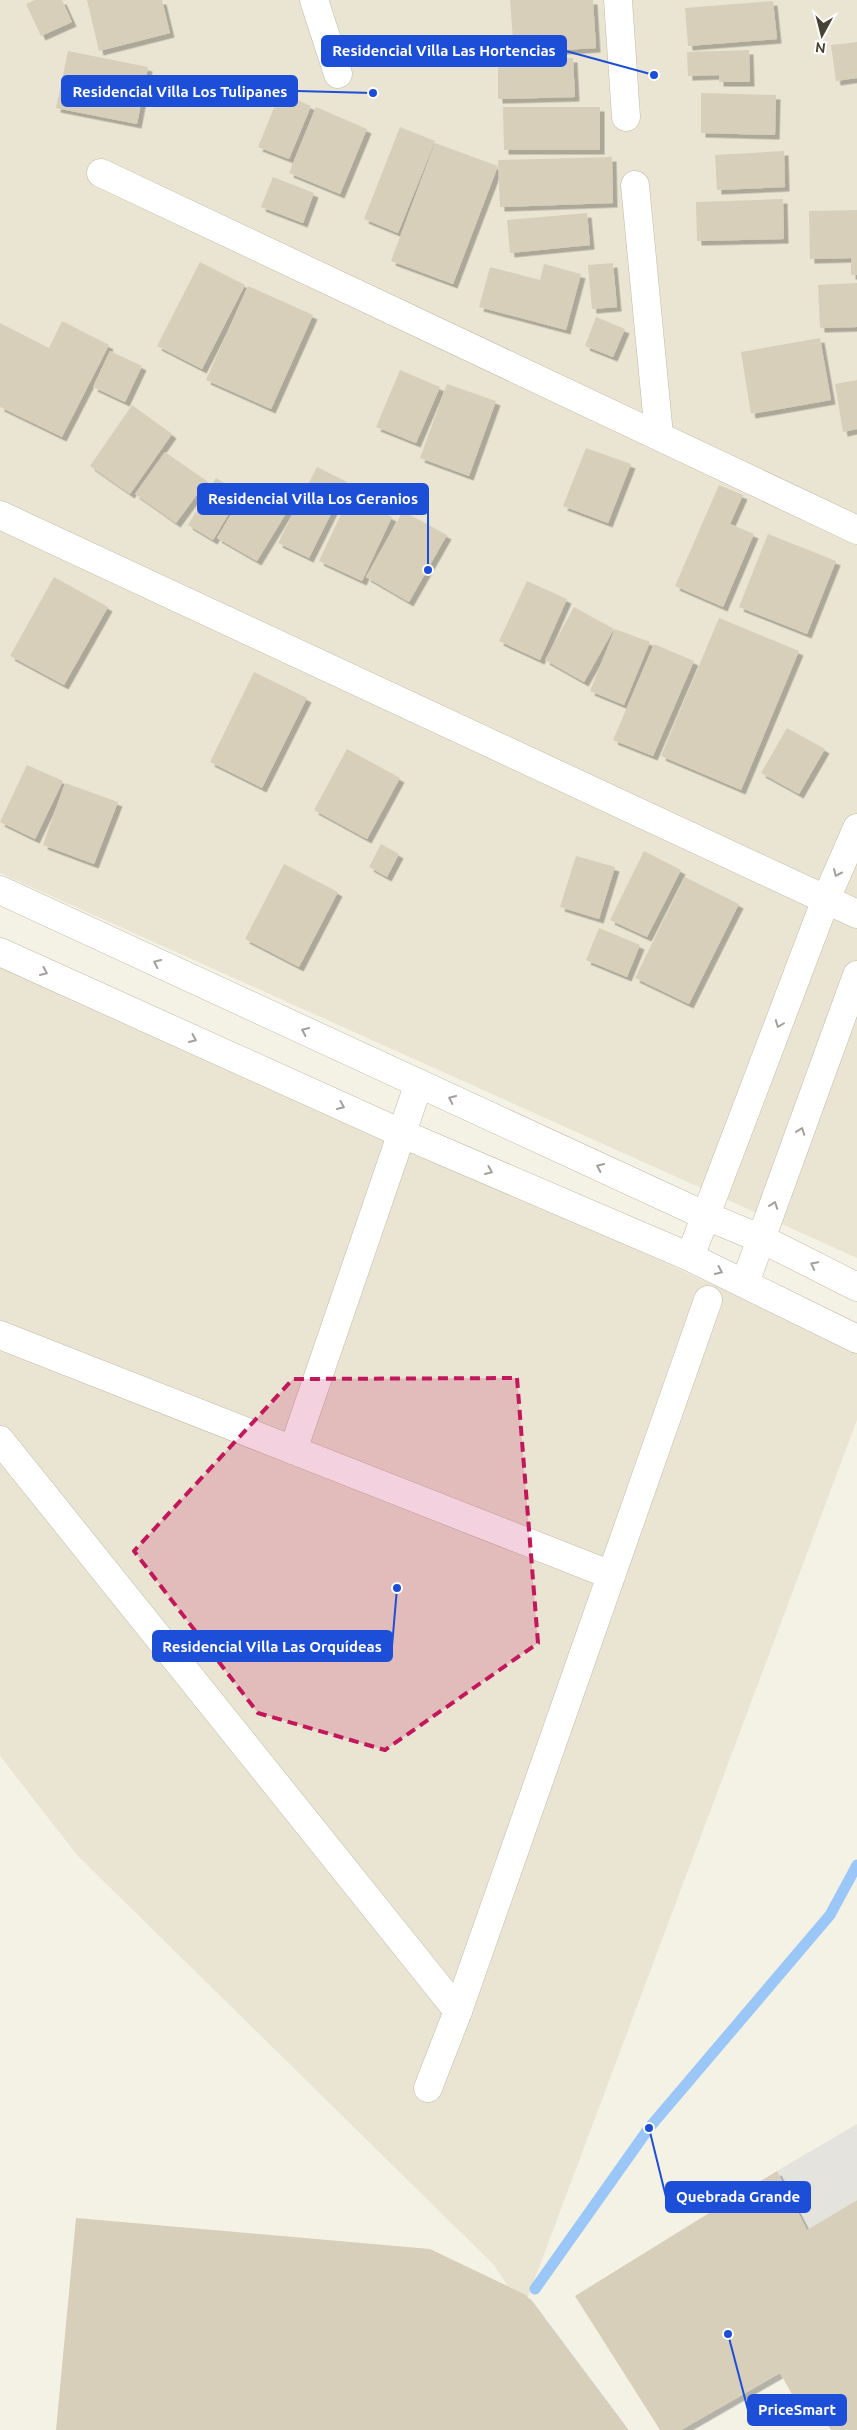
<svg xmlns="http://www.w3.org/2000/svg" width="857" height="2430" font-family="Ubuntu,sans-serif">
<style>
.residential{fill:#e9e5d2}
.parking{fill:#e5e3de}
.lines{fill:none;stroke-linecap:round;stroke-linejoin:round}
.stream{stroke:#9ac6f8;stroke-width:11}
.building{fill:#d7cfb9;filter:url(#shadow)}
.street-casing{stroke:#c1bba7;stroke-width:29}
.street{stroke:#fff;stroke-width:28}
.oneway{stroke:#a4a09a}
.marked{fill:#c2185b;fill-opacity:0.2;stroke:#c2185b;stroke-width:4;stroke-dasharray:10 6;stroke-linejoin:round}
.leader{fill:none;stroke:#1d4ed8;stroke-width:2}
.callout-dot{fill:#1d4ed8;stroke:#fff;stroke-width:2}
.callout{fill:#1d4ed8;stroke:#1d4ed8;stroke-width:2}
.callout-label{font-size:15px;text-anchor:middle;font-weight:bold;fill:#fff}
</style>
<defs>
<filter id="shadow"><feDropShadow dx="4.5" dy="4.5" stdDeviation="0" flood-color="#0004"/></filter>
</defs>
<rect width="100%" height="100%" fill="#f4f2e5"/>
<!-- residential -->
<g class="residential">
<path d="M0 0H857V1258L0 873Z"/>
<path d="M0 960 857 1350V1420L523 2310 494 2265 77 1855 0 1756Z"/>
</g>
<!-- parking -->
<path class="parking" d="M857 2124V2200L807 2230 777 2171Z"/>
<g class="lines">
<!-- stream -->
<path class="stream" d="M535 2289 649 2128 830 1915 857 1865"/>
</g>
<!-- building -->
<g class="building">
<path d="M35 0H62L72 22 41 36 26 4Z"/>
<path d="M87 0H162L170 33 99 51Z"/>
<path d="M510 0H593L596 48 514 53Z"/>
<path d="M773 1 777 39 688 46 685 8Z"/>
<path d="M857 42V78L836 81 831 45Z"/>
<path d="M749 50 750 82H719V75L688 76 687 52Z"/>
<path d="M68 51 148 67 137 124 56 108Z"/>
<path d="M573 58 575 97 498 99V59Z"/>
<path d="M280 93 311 106 289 159 258 147Z"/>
<path d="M701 93 776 95 775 135 701 133Z"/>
<path d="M316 107 367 129 340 194 289 173Z"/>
<path d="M503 107H600V150H504Z"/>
<path d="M400 127 435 141 398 233 364 219Z"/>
<path d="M435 143 498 166 453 284 391 261Z"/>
<path d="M784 151 785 187 717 190 715 155Z"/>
<path d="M612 157 613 203 500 207 498 160Z"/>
<path d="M273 177 314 193 303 223 261 207Z"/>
<path d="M783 199 784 239 697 241 696 202Z"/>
<path d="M857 210V275H851V258L810 259 809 211Z"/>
<path d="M587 213 590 245 510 253 507 220Z"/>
<path d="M200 262 245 285 202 369 157 346Z"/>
<path d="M613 263 617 307 592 309 588 265Z"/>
<path d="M544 264 581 274 566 330 479 307 490 267 540 280Z"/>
<path d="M857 283V327L820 328 818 285Z"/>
<path d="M248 286 313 315 271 409 206 380Z"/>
<path d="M596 317 625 329 613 357 585 346Z"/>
<path d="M62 321 109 345 62 437 0 407V323L49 348Z"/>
<path d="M820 338 831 400 751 414 741 352Z"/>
<path d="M110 351 142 366 125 402 93 387Z"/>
<path d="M400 370 440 387 416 443 376 427Z"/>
<path d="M857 380V429L843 432 835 384Z"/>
<path d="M447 384 496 401 469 476 420 458Z"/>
<path d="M132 405 172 434 130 494 90 466Z"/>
<path d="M586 448 631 464 608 523 563 506Z"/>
<path d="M165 452 207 481 176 523 135 494Z"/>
<path d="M317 467 347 482 309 558 278 543Z"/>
<path d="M216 478 241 493 213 540 188 525Z"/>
<path d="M719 485 743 495 730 524 754 534 723 607 675 586Z"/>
<path d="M248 486 288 510 257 561 217 538Z"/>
<path d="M349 497 392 517 362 581 319 561Z"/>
<path d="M403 511 447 535 409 602 366 577Z"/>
<path d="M768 534 836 561 807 634 739 607Z"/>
<path d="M54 577 108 607 64 685 10 656Z"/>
<path d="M527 581 567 599 540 660 499 641Z"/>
<path d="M574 607 614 629 584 682 545 660Z"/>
<path d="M719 618 799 651 741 790 661 756Z"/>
<path d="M615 629 650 642 624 705 590 691Z"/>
<path d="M654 644 694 661 653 756 613 740Z"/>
<path d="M254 672 307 698 262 788 210 762Z"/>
<path d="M787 728 825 749 799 794 761 773Z"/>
<path d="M347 749 400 778 367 839 314 810Z"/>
<path d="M27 765 63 781 35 839 0 822Z"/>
<path d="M65 783 118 802 94 864 43 845Z"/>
<path d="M381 844 399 854 387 877 369 867Z"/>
<path d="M644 851 681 870 647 937 610 920Z"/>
<path d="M576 856 615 867 599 919 560 907Z"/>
<path d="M284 864 338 892 299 967 245 939Z"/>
<path d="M685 877 739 904 689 1004 635 978Z"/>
<path d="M599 928 640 945 627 977 586 960Z"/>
<path d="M777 2171 807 2230 857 2200V2430H831L812 2398 798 2405 780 2373 681 2430H660L575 2296Z"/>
<path d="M76 2218 430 2249 526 2295 627 2430H56Z"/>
</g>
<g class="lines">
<defs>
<g id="street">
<path d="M314 0 338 74"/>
<path d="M618 0 626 117"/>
<path d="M101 173 857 530"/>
<path d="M635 185 659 435"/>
<path d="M0 515 857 914"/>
<path d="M0 890 706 1216 762 1239 857 1287"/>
<path d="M0 952 403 1134 690 1257 857 1339"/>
<path d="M690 1257 826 899 857 828"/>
<path d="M745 1283 857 975"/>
<path d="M0 1335 611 1575"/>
<path d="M0 1440 458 2011"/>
<path d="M293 1450 419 1083"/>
<path d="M428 2088 458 2011 708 1300"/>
</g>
</defs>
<!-- street casing -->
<use href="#street" class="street-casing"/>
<!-- street -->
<use href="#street" class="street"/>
</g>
<!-- one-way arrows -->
<defs><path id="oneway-chevron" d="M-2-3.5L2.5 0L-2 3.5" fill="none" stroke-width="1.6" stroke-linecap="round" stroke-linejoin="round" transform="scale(1.25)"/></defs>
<g class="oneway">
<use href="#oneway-chevron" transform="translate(837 873) rotate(114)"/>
<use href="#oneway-chevron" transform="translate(157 963) rotate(-155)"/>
<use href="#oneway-chevron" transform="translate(44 972) rotate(24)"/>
<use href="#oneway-chevron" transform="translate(779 1024) rotate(111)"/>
<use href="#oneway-chevron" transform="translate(305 1031) rotate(-155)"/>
<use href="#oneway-chevron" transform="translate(193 1039) rotate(24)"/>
<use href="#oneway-chevron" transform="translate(452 1099) rotate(-155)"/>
<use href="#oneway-chevron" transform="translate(341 1106) rotate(24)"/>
<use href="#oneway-chevron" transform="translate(801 1131) rotate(-70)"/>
<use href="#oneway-chevron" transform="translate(600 1167) rotate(-155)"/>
<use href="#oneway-chevron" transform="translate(489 1171) rotate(23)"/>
<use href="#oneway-chevron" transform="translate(774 1205) rotate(-70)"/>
<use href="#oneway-chevron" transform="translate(814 1265) rotate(-153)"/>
<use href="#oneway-chevron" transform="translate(719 1271) rotate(25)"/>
</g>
<!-- marked area -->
<path class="marked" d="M517 1378 538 1643 385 1750 258 1713 134 1551 293 1379Z"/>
<!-- callouts -->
<path class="leader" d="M654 75L566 51M373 93L297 91M428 570L428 499M397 1588L392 1646M649 2128L666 2197M728 2334L748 2410"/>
<g class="callout-dot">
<circle cx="654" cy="75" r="5"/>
<circle cx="373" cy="93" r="5"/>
<circle cx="428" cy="570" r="5"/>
<circle cx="397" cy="1588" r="5"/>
<circle cx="649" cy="2128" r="5"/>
<circle cx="728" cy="2334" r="5"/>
</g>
<g class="callout">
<rect x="322" y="36" width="244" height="30" rx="5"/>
<rect x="62" y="76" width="235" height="30" rx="5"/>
<rect x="198" y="484" width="230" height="30" rx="5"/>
<rect x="153" y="1631" width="239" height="30" rx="5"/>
<rect x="666" y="2182" width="144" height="30" rx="5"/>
<rect x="748" y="2395" width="98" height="30" rx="5"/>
</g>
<g class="callout-label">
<text x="444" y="56">Residencial Villa Las Hortencias</text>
<text x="180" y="97">Residencial Villa Los Tulipanes</text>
<text x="313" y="504">Residencial Villa Los Geranios</text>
<text x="272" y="1652">Residencial Villa Las Orquídeas</text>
<text x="738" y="2202">Quebrada Grande</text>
<text x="797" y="2415">PriceSmart</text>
</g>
<!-- north arrow -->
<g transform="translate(822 35) rotate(187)" stroke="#ffffff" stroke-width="4" paint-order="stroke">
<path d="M0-4L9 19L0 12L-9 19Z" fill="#484234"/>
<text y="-8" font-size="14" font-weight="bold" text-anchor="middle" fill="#484234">N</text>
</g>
</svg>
